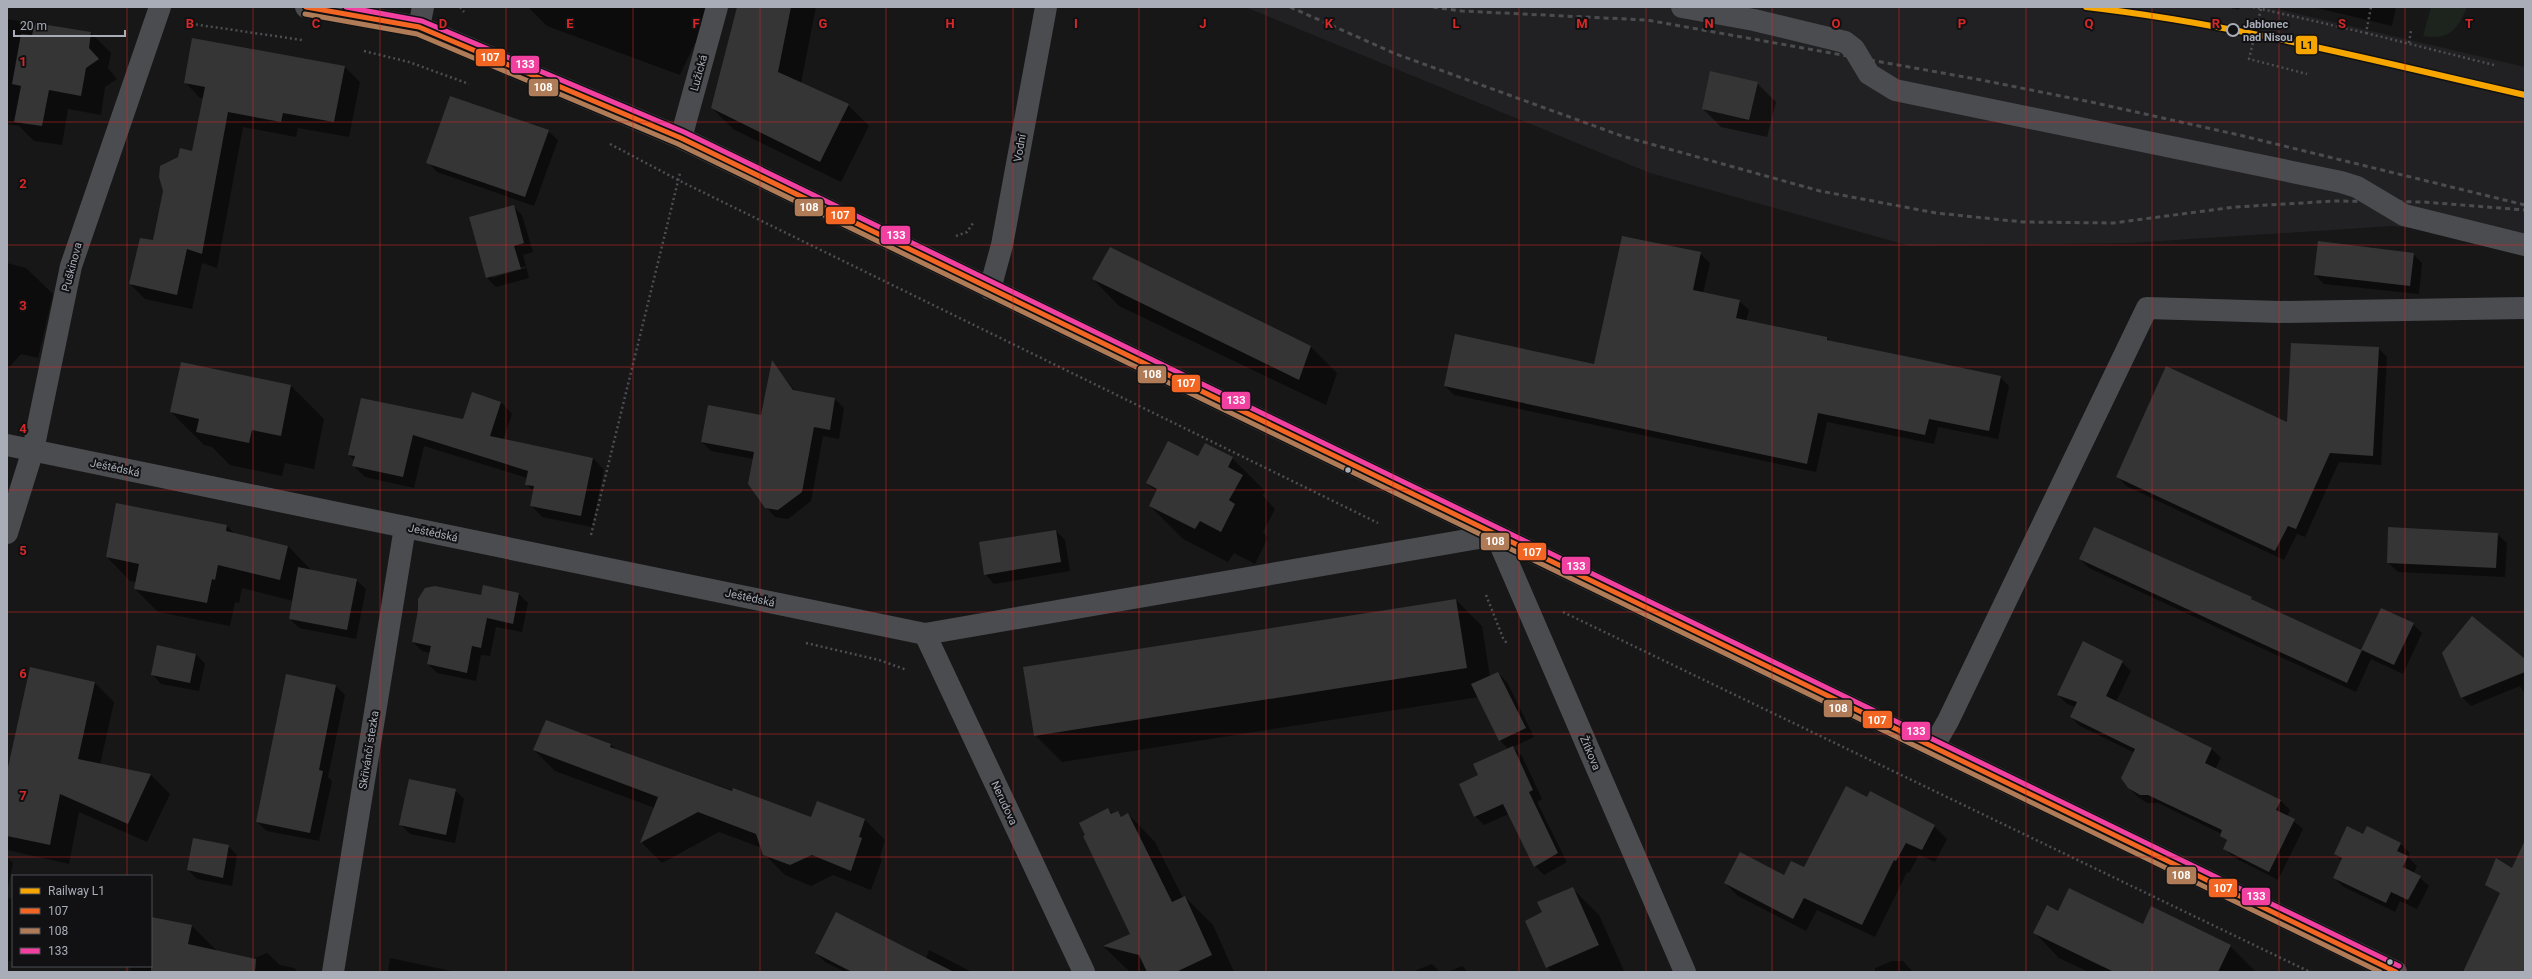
<svg xmlns="http://www.w3.org/2000/svg" width="2532" height="979" font-family="Roboto,sans-serif">
<style>
.built{fill:#212123}
.green{fill:#1d241e}
.shadow{fill:#0007;fill-rule:evenodd}
.building{fill:#353536}
.lines{fill:none;stroke-linecap:round;stroke-linejoin:round}
.path{stroke:#4d4e52;stroke-width:2.5;stroke-dasharray:2 3;stroke-linecap:butt}
.lane{stroke:#4b4c50;stroke-width:22}
.street{stroke:#4b4c50;stroke-width:22}
.rail{stroke:#4b4c4f;stroke-width:3;stroke-dasharray:5 4;stroke-linecap:butt}
.bus-1-casing{stroke:#111113;stroke-width:8}
.bus-2-casing{stroke:#111113;stroke-width:8}
.bus-3-casing{stroke:#111113;stroke-width:8}
.bus-1{stroke:#f26522;stroke-width:5}
.bus-2{stroke:#b07c57;stroke-width:5}
.bus-3{stroke:#f240a1;stroke-width:5}
.rail-1-casing{stroke:#111113;stroke-width:9}
.rail-1{stroke:#f7a600;stroke-width:6}
.grid{fill:none;stroke:#d62828;stroke-width:1;stroke-opacity:0.55}
.stop-dot{fill:#111113;stroke:#a8adb8;stroke-width:2}
.bus-dot{fill:#a8adb8;stroke:#111113;stroke-width:1.5}
.labels{text-anchor:middle;dominant-baseline:central;stroke-width:4;stroke-linejoin:round;paint-order:stroke}
.stop-label{font-size:11px;font-weight:bold;fill:#a8adb8;stroke:#111113;text-anchor:start}
.street-label{font-size:11px;fill:#a8adb8;stroke:#111113}
.grid-label{font-size:13px;text-anchor:middle;font-weight:bold;fill:#d62828;stroke:#111113;stroke-width:4;stroke-linejoin:round;paint-order:stroke}
.line-badge{stroke:#111113;stroke-width:1.5}
.badge-label{font-size:11px;text-anchor:middle;font-weight:bold;fill:#fff}
.pale-badge-label{font-size:11px;text-anchor:middle;font-weight:bold;fill:#111}
</style>
<rect width="100%" height="100%" fill="#171717"/>
<!-- built -->
<path class="built" d="M1245 7H2269L2525 67V241L2392 226 2130 243 1910 246 1650 173Z"/>
<!-- green -->
<path class="green" d="M2431 7H2467C2457 30 2450 40 2423 36Z"/>
<!-- shadow -->
<g class="shadow">
<path d="M528 7H728L712 50 695 43 680 75 547 26Z"/>
<path d="M738 7H816L801 83 848 105 869 126 841 182 733 129 712 108Z"/>
<path d="M2226 7H2240L2239 10Z"/>
<path d="M2313 7H2396L2392 26Z"/>
<path d="M7 19 91 33 111 53 108 68 117 79 105 87 101 115 68 109 62 145 34 141 19 126 7 124Z"/>
<path d="M345 67 360 82 349 137 298 128 296 137 243 127 217 268 202 263 192 309 145 299 130 284 154 242 193 152 204 98H200L185 82Z"/>
<path d="M1757 83 1776 102 1767 137 1721 127 1703 109Z"/>
<path d="M548 131 558 140 534 206 437 172 428 162Z"/>
<path d="M513 206 522 215 533 252 523 255 529 278 496 287 487 278 470 218ZM525 266 526 268 492 278V276Z"/>
<path d="M1700 253 1710 263 1703 293 1739 301 1749 310 1746 321 1827 338 1830 341 2000 377 2009 386 1998 439 1938 427 1934 444 1827 422 1816 472 1454 395 1445 386 1595 365Z"/>
<path d="M2413 254 2422 263 2419 294 2324 284 2315 275Z"/>
<path d="M7 263 26 268 53 294 38 358 21 354 7 370Z"/>
<path d="M1093 279 1311 347 1337 373 1326 405 1119 306Z"/>
<path d="M2378 348 2387 357 2381 465 2339 462 2305 537 2297 534 2284 560 2126 486 2117 476 2288 424Z"/>
<path d="M772 362 796 392 835 399 844 408 839 439 823 436 811 501 788 519 775 517 766 507 754 459 711 451 702 442 762 416Z"/>
<path d="M181 363 291 386 324 419 314 469 285 463 282 476 230 465 212 447 204 445 171 412Z"/>
<path d="M362 399 463 421 501 402 512 414 503 440 593 458 604 470 592 527 542 517 531 505 534 492 526 484 527 478 424 446 414 488 365 477 354 466 355 461 349 455Z"/>
<path d="M1199 458H1232L1265 491 1263 496 1275 509 1263 532 1268 538 1255 564 1234 553 1228 562 1183 539 1150 506 1157 493 1147 483Z"/>
<path d="M117 504 227 526 235 534 288 546 312 571 356 580 366 589 356 639 299 628 290 619 293 601 242 588 239 603 235 602 230 626 158 612 135 589 136 582 130 581 107 557Z"/>
<path d="M1056 531 1065 540 1070 571 994 584 985 574Z"/>
<path d="M2497 534 2507 543 2505 577 2398 572 2388 563Z"/>
<path d="M2080 559 2251 598 2255 602 2362 651 2382 610 2413 624 2422 633 2403 674 2371 659 2356 692 2089 568Z"/>
<path d="M519 594 528 603 522 632 496 627 490 656 481 655 476 681 437 673 428 664 430 653 422 651 413 642 482 596Z"/>
<path d="M1456 600 1482 626 1490 677 1498 673 1507 682 1534 737 1513 747 1522 756 1542 799 1537 802 1567 862 1544 875 1535 866 1509 814 1484 825 1475 816 1479 776 1508 749 1500 740 1479 697 1062 762 1035 735Z"/>
<path d="M196 654 205 664 199 691 161 684 152 674Z"/>
<path d="M2525 658V694L2520 686 2471 706 2462 697Z"/>
<path d="M2122 662 2131 671 2116 702 2212 749 2221 758 2215 769 2281 801 2290 810 2287 816 2303 829 2278 880 2233 857 2224 848 2227 842 2222 834 2158 803H2147L2138 797 2129 788 2135 753 2080 726 2071 717 2076 707 2067 704 2058 695Z"/>
<path d="M95 683 114 702 100 765 151 775 170 794 147 842 79 812 69 864 7 850V778Z"/>
<path d="M335 685 345 695 328 777 332 781 319 841 267 831 257 822Z"/>
<path d="M546 721 611 745 617 750 811 818 865 820 885 840 880 857 882 860 871 890 833 875 811 886 785 875 764 854 762 848 719 832 662 863 642 843 655 808 555 771 534 750Z"/>
<path d="M455 790 464 799 455 843 410 834 401 825Z"/>
<path d="M1867 798 1934 826 1947 839 1935 862 1919 855 1909 873 1907 872 1875 937 1817 910 1806 931 1738 896 1725 883 1785 876 1804 868Z"/>
<path d="M1108 809 1113 814 1118 812 1122 817 1128 814 1155 842 1183 898 1185 897 1213 925 1234 972H1130L1104 947 1131 935Z"/>
<path d="M2367 827 2401 844 2410 853 2408 857 2417 866 2414 873 2429 886 2417 909 2400 901 2395 912 2344 887 2334 878 2342 861 2335 853 2364 835Z"/>
<path d="M228 846 237 855 232 886 197 879 188 870Z"/>
<path d="M7 857 13 863 7 892Z"/>
<path d="M1573 889 1599 915 1624 971 1552 972 1547 967Z"/>
<path d="M7 898 13 899V962L7 961Z"/>
<path d="M2059 912 2143 925 2230 946 2255 971 2089 972 2059 958 2034 932Z"/>
<path d="M151 918 192 926 217 951 252 959 267 953 280 965 294 968 298 972H130L131 966H151Z"/>
<path d="M929 950 972 972H845L825 962 816 953 926 959Z"/>
<path d="M390 958 456 972H388Z"/>
<path d="M1892 961H1903L1913 972H1875V968Z"/>
<path d="M1432 964 1440 972H1412Z"/>
<path d="M1462 966 1468 972H1447Z"/>
</g>
<!-- building -->
<g class="building">
<path d="M737 7H791L778 72 849 104 820 162 711 108Z"/>
<path d="M35 23 91 32 89 48 99 59 86 68 81 96 49 90 42 126 14 122 21 86 12 84 21 34 32 35Z"/>
<path d="M192 38 345 66 334 122 283 113 281 122 228 112 202 254 187 249 177 295 129 284 140 238 153 240 163 191 159 177 160 166 178 157 180 148 192 151 205 87 184 83Z"/>
<path d="M1710 71 1758 82 1749 120 1702 109Z"/>
<path d="M450 96 549 130 525 197 426 163Z"/>
<path d="M514 205 524 243 514 246 521 269 486 278 469 217Z"/>
<path d="M1622 236 1701 252 1693 290 1740 300 1736 318 1827 337V340L2001 376 1989 431 1929 419 1925 435 1818 413 1807 464 1444 386 1455 334 1594 364Z"/>
<path d="M2318 241 2414 253 2410 286 2314 275Z"/>
<path d="M1110 247 1311 346 1299 380 1092 279Z"/>
<path d="M2291 343 2379 347 2373 456 2330 453 2296 529 2288 526 2275 551 2116 477 2166 366 2287 422Z"/>
<path d="M772 360 793 390 835 398 830 430 814 427 802 492 778 510 765 508 748 484 754 452 701 442 708 405 761 415Z"/>
<path d="M181 362 291 385 281 436 252 430 249 443 196 432 199 419 170 412Z"/>
<path d="M472 392 501 402 490 436 593 458 581 516 530 506 534 486 525 485 528 471 413 435 403 477 352 466 355 456 348 455 361 398 463 419Z"/>
<path d="M1168 441 1198 456 1205 443 1233 457 1228 467 1243 475 1229 500 1235 504 1221 532 1200 521 1195 529 1149 506 1157 489 1146 483Z"/>
<path d="M116 503 227 525 226 531 288 546 280 580 218 565 215 580 212 579 207 603 134 589 139 564 106 557Z"/>
<path d="M2094 527 2252 597 2251 599 2361 650 2381 608 2414 623 2394 665 2362 650 2347 683 2079 559Z"/>
<path d="M2388 527 2498 533 2496 568 2387 563Z"/>
<path d="M1056 530 1061 562 984 575 979 542Z"/>
<path d="M298 567 357 579 347 630 289 619Z"/>
<path d="M483 585 519 593 513 624 487 618 481 648 472 646 467 673 427 664 431 646 412 642 418 610V599L425 588 435 586 481 595Z"/>
<path d="M1456 599 1467 668 1034 736 1023 667Z"/>
<path d="M2472 616 2525 659V672L2461 698 2442 653Z"/>
<path d="M2083 641 2123 661 2106 696 2212 748 2205 763 2281 800 2276 810 2295 819 2269 872 2223 849 2227 840 2220 836 2222 830 2148 795H2140L2128 788 2121 778 2135 749 2070 717 2077 702 2057 695Z"/>
<path d="M157 645 196 654 190 683 151 675Z"/>
<path d="M30 667 95 682 78 759 151 774 128 824 60 794 50 845 7 836V772Z"/>
<path d="M1498 672 1526 728 1499 741 1471 684Z"/>
<path d="M286 674 336 685 319 770 323 771 310 833 256 822Z"/>
<path d="M546 720 611 744 610 747 732 791 733 788 811 817 817 801 865 819 859 837 862 838 851 871 812 855 790 865 763 855 756 834 698 812 640 843 658 797 533 750Z"/>
<path d="M1513 746 1533 790 1529 792 1558 853 1534 867 1503 804 1474 817 1459 784 1478 775 1473 764Z"/>
<path d="M409 779 456 789 446 835 399 825Z"/>
<path d="M1846 786 1867 797 1870 791 1935 825 1922 850 1906 843 1896 861 1894 860 1862 925 1804 898 1793 919 1724 883 1740 852 1784 875 1791 861 1804 867Z"/>
<path d="M1108 808 1111 814 1118 811 1121 817 1128 813 1172 902 1185 896 1212 955 1176 972H1147L1139 955 1103 946 1130 934 1083 836 1085 835 1079 823Z"/>
<path d="M2347 826 2363 834 2367 826 2401 843 2397 851 2408 856 2403 867 2421 876 2408 900 2391 892 2386 903 2333 878 2342 858 2334 854Z"/>
<path d="M193 838 229 845 223 878 187 870Z"/>
<path d="M2525 840V972H2463L2500 893 2485 885 2496 858 2512 868Z"/>
<path d="M1573 887 1599 945 1546 968 1525 921 1542 912 1537 902Z"/>
<path d="M2069 888 2143 924 2151 906 2231 945 2218 972H2114L2033 933 2047 905 2058 911Z"/>
<path d="M836 912 954 972H852L815 953Z"/>
<path d="M151 917 192 925 188 944 256 959 255 972H151Z"/>
</g>
<g class="lines">
<!-- path -->
<g class="path">
<path d="M460 7 464 12"/>
<path d="M2253 7 2366 33 2371 7"/>
<path d="M2261 9 2249 59 2307 74"/>
<path d="M186 23 302 40"/>
<path d="M2366 33 2494 65"/>
<path d="M2409 43 2411 30"/>
<path d="M364 51 409 62 469 84"/>
<path d="M610 144 680 181 1378 523"/>
<path d="M956 236 967 232 973 223"/>
<path d="M591 535 680 173"/>
<path d="M1486 595 1503 638 1508 645"/>
<path d="M1563 612 2310 972"/>
<path d="M806 643 879 660 907 670"/>
</g>
<!-- lane -->
<g class="lane">
<path d="M1682 7 1754 20 1845 42 1854 49 1869 74 1895 90 2341 182 2357 187 2404 215 2525 245"/>
<path d="M1933 747 1948 721 2147 308 2280 312 2525 308"/>
</g>
<!-- street -->
<g class="street">
<path d="M306 7 419 27 681 138 2396 972"/>
<path d="M419 27 423 7"/>
<path d="M681 138 717 7"/>
<path d="M990 289 1002 245 1046 7"/>
<path d="M7 445 925 634 1496 535 1685 972"/>
<path d="M7 533 33 450 71 266 160 7"/>
<path d="M925 634 1084 972"/>
<path d="M333 972 405 527"/>
</g>
<!-- rail -->
<g class="rail">
<path d="M1290 7 1396 54 1622 136 1820 191 1936 213 2023 222 2113 223 2235 207 2335 201 2424 202 2525 210"/>
<path d="M1433 7 1462 11 1647 20 1976 79 2091 102 2239 135 2525 205"/>
</g>
<defs>
<path id="bus-1" d="M306 7 419 27 681 138 2396 972"/>
<path id="bus-2" d="M305 14 417 34 678 144 2380 972"/>
<path id="bus-3" d="M346 7 422 21 684 132 2399 966"/>
</defs>
<!-- bus-1 casing -->
<use href="#bus-1" class="bus-1-casing"/>
<!-- bus-2 casing -->
<use href="#bus-2" class="bus-2-casing"/>
<!-- bus-3 casing -->
<use href="#bus-3" class="bus-3-casing"/>
<!-- bus-1 -->
<use href="#bus-1" class="bus-1"/>
<!-- bus-2 -->
<use href="#bus-2" class="bus-2"/>
<!-- bus-3 -->
<use href="#bus-3" class="bus-3"/>
<defs>
<path id="rail-1" d="M2086 7C2235 24 2379 62 2525 95"/>
</defs>
<!-- rail-1 casing -->
<use href="#rail-1" class="rail-1-casing"/>
<!-- rail-1 -->
<use href="#rail-1" class="rail-1"/>
</g>
<!-- grid -->
<path class="grid" d="M127 7V876M253 7V972M380 7V972M506 7V972M633 7V972M760 7V972M886 7V972M1013 7V972M1139 7V972M1266 7V972M1393 7V972M1519 7V972M1646 7V972M1772 7V972M1899 7V972M2026 7V972M2152 7V972M2279 7V972M2405 7V972M7 122H2525M7 245H2525M7 367H2525M7 490H2525M7 612H2525M7 734H2525M7 857H2525M127 966V972"/>
<!-- markers -->
<circle class="stop-dot" cx="2233" cy="30" r="6"/>
<g class="bus-dot">
<circle cx="1348" cy="470" r="3.5"/>
<circle cx="2390" cy="962" r="3.5"/>
</g>
<g class="labels">
<!-- stop labels -->
<g class="stop-label">
<text x="2243" y="24">Jablonec<tspan x="2243" dy="13">nad Nisou</tspan></text>
</g>
<!-- street labels -->
<g class="street-label">
<text transform="translate(699 73) rotate(-75)">Lužická</text>
<text transform="translate(1020 148) rotate(-80)">Vodní</text>
<text transform="translate(72 267) rotate(-75)">Puškinova</text>
<text transform="translate(115 468) rotate(12)">Ještědská</text>
<text transform="translate(433 533) rotate(12)">Ještědská</text>
<text transform="translate(750 598) rotate(12)">Ještědská</text>
<text transform="translate(369 750) rotate(-81)">Skřivánčí stezka</text>
<text transform="translate(1590 753) rotate(67)">Žítkova</text>
<text transform="translate(1004 803) rotate(65)">Nerudova</text>
</g>
</g>
<g class="grid-label">
<text x="190" y="28">B</text>
<text x="316" y="28">C</text>
<text x="443" y="28">D</text>
<text x="570" y="28">E</text>
<text x="696" y="28">F</text>
<text x="823" y="28">G</text>
<text x="950" y="28">H</text>
<text x="1076" y="28">I</text>
<text x="1203" y="28">J</text>
<text x="1329" y="28">K</text>
<text x="1456" y="28">L</text>
<text x="1582" y="28">M</text>
<text x="1709" y="28">N</text>
<text x="1836" y="28">O</text>
<text x="1962" y="28">P</text>
<text x="2089" y="28">Q</text>
<text x="2216" y="28">R</text>
<text x="2342" y="28">S</text>
<text x="2469" y="28">T</text>
<text x="23" y="66">1</text>
<text x="23" y="188">2</text>
<text x="23" y="310">3</text>
<text x="23" y="433">4</text>
<text x="23" y="555">5</text>
<text x="23" y="678">6</text>
<text x="23" y="800">7</text>
</g>
<g class="line-badge">
<rect x="2295" y="35" width="23" height="20" rx="4" fill="#f7a600"/>
<rect x="475" y="48" width="31" height="19" rx="4" fill="#f26522"/>
<rect x="510" y="55" width="30" height="19" rx="4" fill="#f240a1"/>
<rect x="528" y="78" width="31" height="19" rx="4" fill="#b07c57"/>
<rect x="794" y="198" width="30" height="19" rx="4" fill="#b07c57"/>
<rect x="825" y="206" width="31" height="19" rx="4" fill="#f26522"/>
<rect x="880" y="225" width="31" height="20" rx="4" fill="#f240a1"/>
<rect x="1137" y="365" width="30" height="19" rx="4" fill="#b07c57"/>
<rect x="1171" y="374" width="30" height="19" rx="4" fill="#f26522"/>
<rect x="1221" y="391" width="30" height="19" rx="4" fill="#f240a1"/>
<rect x="1480" y="532" width="30" height="19" rx="4" fill="#b07c57"/>
<rect x="1517" y="542" width="30" height="19" rx="4" fill="#f26522"/>
<rect x="1561" y="556" width="30" height="19" rx="4" fill="#f240a1"/>
<rect x="1823" y="699" width="30" height="19" rx="4" fill="#b07c57"/>
<rect x="1862" y="710" width="31" height="19" rx="4" fill="#f26522"/>
<rect x="1901" y="721" width="30" height="20" rx="4" fill="#f240a1"/>
<rect x="2166" y="866" width="31" height="19" rx="4" fill="#b07c57"/>
<rect x="2208" y="878" width="30" height="20" rx="4" fill="#f26522"/>
<rect x="2241" y="887" width="30" height="19" rx="4" fill="#f240a1"/>
</g>
<g class="badge-label">
<text x="490" y="61">107</text>
<text x="525" y="68">133</text>
<text x="543" y="91">108</text>
<text x="809" y="211">108</text>
<text x="840" y="219">107</text>
<text x="896" y="239">133</text>
<text x="1152" y="378">108</text>
<text x="1186" y="387">107</text>
<text x="1236" y="404">133</text>
<text x="1495" y="545">108</text>
<text x="1532" y="556">107</text>
<text x="1576" y="570">133</text>
<text x="1838" y="712">108</text>
<text x="1877" y="724">107</text>
<text x="1916" y="735">133</text>
<text x="2181" y="879">108</text>
<text x="2223" y="892">107</text>
<text x="2256" y="900">133</text>
</g>
<g class="pale-badge-label">
<text x="2307" y="49">L1</text>
</g>
<!-- border -->
<rect width="2532" height="979" fill="none" stroke="#a8adb8" stroke-width="16"/>
<!-- legend -->
<rect x="12" y="875" width="140" height="92" fill="#111113" stroke="#4d4f55"/>
<rect x="20" y="888" width="20" height="6" fill="#f7a600" stroke="#4d4f55"/>
<text x="48" y="895" font-size="12" fill="#a8adb8">Railway L1</text>
<rect x="20" y="908" width="20" height="6" fill="#f26522" stroke="#4d4f55"/>
<text x="48" y="915" font-size="12" fill="#a8adb8">107</text>
<rect x="20" y="928" width="20" height="6" fill="#b07c57" stroke="#4d4f55"/>
<text x="48" y="935" font-size="12" fill="#a8adb8">108</text>
<rect x="20" y="948" width="20" height="6" fill="#f240a1" stroke="#4d4f55"/>
<text x="48" y="955" font-size="12" fill="#a8adb8">133</text>
<!-- scale -->
<path d="M14 30v6h111v-6" fill="none" stroke="#a8adb8" stroke-width="2"/>
<text x="20" y="30" font-size="12" fill="#a8adb8" stroke="#111113" stroke-width="3" paint-order="stroke">20 m</text>
</svg>
